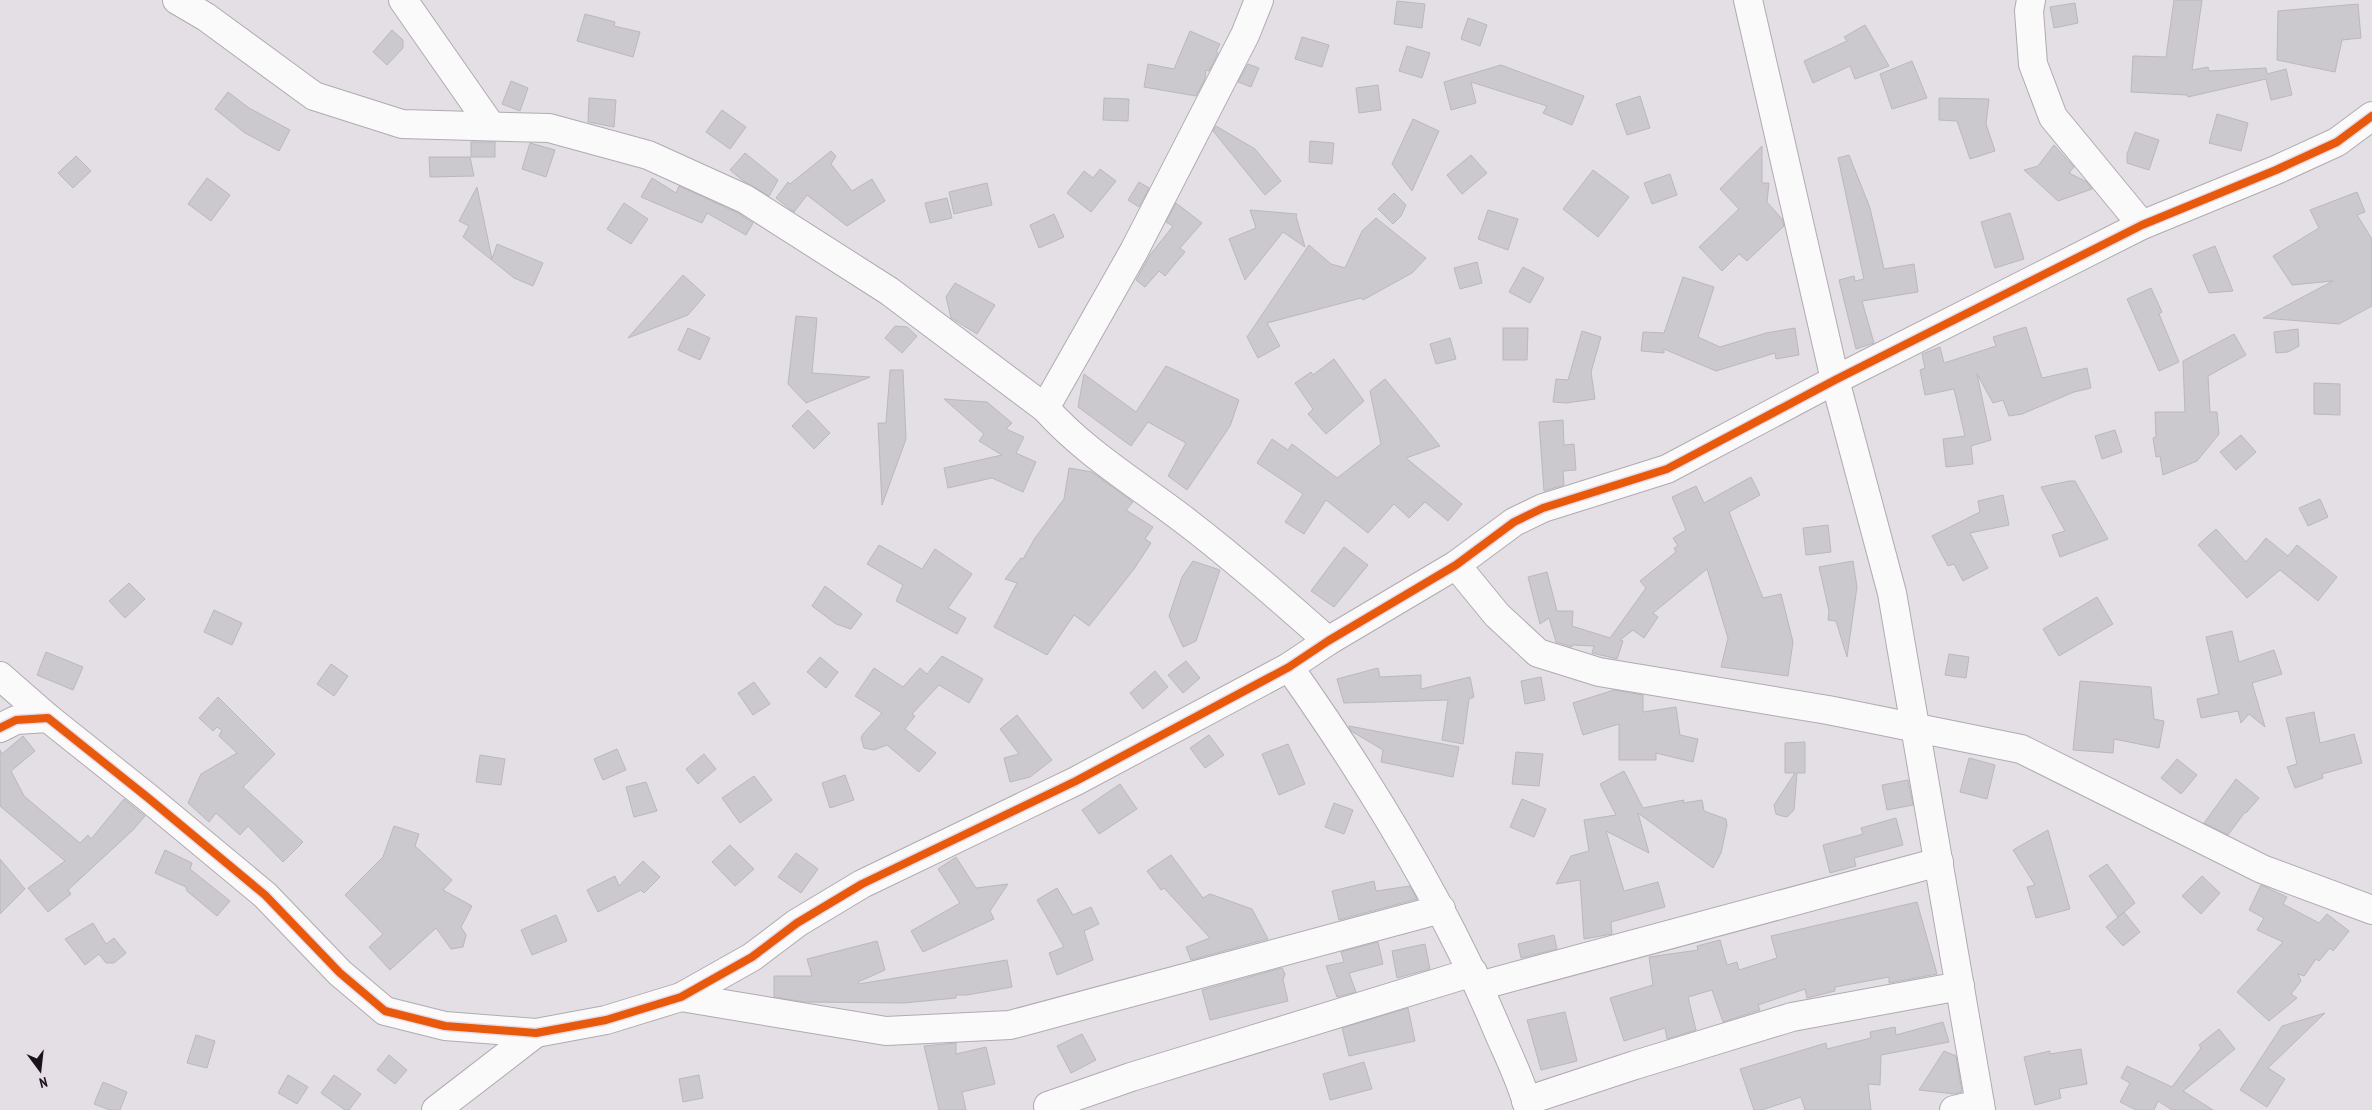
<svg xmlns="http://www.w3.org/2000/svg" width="2372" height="1110" font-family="'PT Sans Narrow',sans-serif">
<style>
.building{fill:#cbc9ce;stroke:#bab8be}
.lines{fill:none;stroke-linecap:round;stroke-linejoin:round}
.minor-casing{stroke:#b0abb1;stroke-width:30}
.minor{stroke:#fbfafb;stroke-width:28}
.cycleway-casing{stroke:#e7dbe8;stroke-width:11}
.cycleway{stroke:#e8590c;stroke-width:8}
</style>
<rect width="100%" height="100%" fill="#e4dee5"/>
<!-- building -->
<g class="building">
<path d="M2174 0H2202L2192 70 2208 67 2209 71 2266 68 2267 74 2286 69 2292 95 2271 100 2266 79 2188 97 2187 95 2131 92 2133 56 2166 57Z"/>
<path d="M1397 1 1425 4 1422 28 1394 24Z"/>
<path d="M2075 3 2078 23 2054 28 2050 7Z"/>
<path d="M2358 4 2361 38 2342 40 2335 72 2277 60 2278 11Z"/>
<path d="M585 14 615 22 614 26 640 32 633 57 577 41Z"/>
<path d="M1468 18 1487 25 1480 46 1461 39Z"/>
<path d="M1865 25 1889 66 1855 79 1850 66 1813 83 1804 61 1847 41 1844 37Z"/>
<path d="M392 30 403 40V48L387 65 373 52Z"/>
<path d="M1190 31 1220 44 1216 52 1218 53 1209 71 1206 70 1205 79 1196 96 1144 87 1148 64 1174 69Z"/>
<path d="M1302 37 1329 45 1322 67 1295 59Z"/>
<path d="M1407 46 1430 53 1422 78 1399 71Z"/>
<path d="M1912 61 1927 98 1892 109 1880 74Z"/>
<path d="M1248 64 1259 68 1251 87 1238 82Z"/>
<path d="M1501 65 1584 96 1572 125 1543 113 1547 106 1471 82 1476 103 1451 110 1444 82Z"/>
<path d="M511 81 528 88 520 111 502 104Z"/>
<path d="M1378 85 1381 110 1359 113 1356 88Z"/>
<path d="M228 92 249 108 290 130 279 151 245 133 215 109Z"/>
<path d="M1640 96 1650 128 1627 135 1616 104Z"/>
<path d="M589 98 616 100 614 127 588 122Z"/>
<path d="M1104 98 1129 99 1128 121 1103 120Z"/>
<path d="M1939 98 1989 99 1986 124 1995 151 1970 159 1957 121 1939 120Z"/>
<path d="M722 110 746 127 730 149 706 132Z"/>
<path d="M2217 114 2248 123 2241 151 2209 143Z"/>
<path d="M1413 119 1439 131 1412 191 1392 164Z"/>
<path d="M1216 126 1255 149 1281 181 1265 195 1213 131Z"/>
<path d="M2135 132 2159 140 2149 170 2127 163V154Z"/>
<path d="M1310 141 1334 143 1332 164 1309 162Z"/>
<rect x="471" y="142" width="24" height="15"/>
<path d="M530 143 555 150 546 177 522 169Z"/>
<path d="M2054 145 2074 167 2069 173 2087 182 2092 189 2058 201 2024 170 2038 166Z"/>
<path d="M1762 146V183H1769L1767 202 1782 219 1784 226 1747 261 1739 254 1722 271 1699 247 1739 209 1720 189Z"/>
<path d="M831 151 836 156 831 164 852 191 872 179 885 201 847 226 807 195 794 212 776 198 788 182 790 184Z"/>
<path d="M745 153 778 180 769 196 742 180 730 170Z"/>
<path d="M1471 155 1487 173 1462 194 1447 175Z"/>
<path d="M1849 155 1870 208 1884 269 1914 264 1918 292 1862 301 1874 343 1856 349 1839 280 1854 276 1855 281 1864 279 1838 158Z"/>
<path d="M76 156 91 171 73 188 58 173Z"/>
<path d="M429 157H470L474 176 430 177Z"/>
<path d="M1100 169 1116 181 1091 212 1067 193 1084 171 1093 178Z"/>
<path d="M1593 170 1629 197 1598 237 1563 209Z"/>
<path d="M1670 174 1677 195 1652 204 1644 183Z"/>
<path d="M207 178 230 195 211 221 188 204Z"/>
<path d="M652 178 676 193 679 186 738 213 753 223 746 235 707 213 702 223 641 197Z"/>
<path d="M1139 182 1149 188 1139 207 1128 200Z"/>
<path d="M987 183 992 205 954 214 949 192Z"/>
<path d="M477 187 492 259 497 244 543 263 533 286 514 278 463 237 469 226 459 221Z"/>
<path d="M2357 192 2365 212 2357 215 2372 239V306L2339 324 2263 318 2333 281 2292 285 2273 256 2319 228 2310 210Z"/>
<path d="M1394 193 1406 205 1401 216 1393 224 1378 209Z"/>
<path d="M947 198 952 218 930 223 925 203Z"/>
<path d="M624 203 648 219 631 244 607 229Z"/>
<path d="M1176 203 1202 223 1180 248 1185 252 1165 276 1159 271 1145 287 1136 280 1150 255 1173 226 1166 222Z"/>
<path d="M1250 210 1297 214 1296 216 1305 247 1283 232 1245 280 1229 239 1256 228Z"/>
<path d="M1488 210 1518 219 1508 250 1478 239Z"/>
<path d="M2010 213 2024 259 1995 268 1981 222Z"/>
<path d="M1054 214 1064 237 1039 248 1030 225Z"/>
<path d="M1376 218 1426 258 1412 273 1363 300 1361 298 1267 323 1280 346 1258 358 1247 337 1309 245 1331 264 1345 268 1362 231Z"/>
<path d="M2215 246 2233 291 2209 293 2193 255Z"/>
<path d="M1477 262 1482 283 1460 289 1454 268Z"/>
<path d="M1523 267 1544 278 1530 303 1509 292Z"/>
<path d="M683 275 705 295 688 315 628 338Z"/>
<path d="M1683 277 1714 287 1698 337 1720 347 1766 333 1795 328 1799 355 1776 359 1775 353 1716 371 1664 349V353L1641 351 1643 332 1664 333Z"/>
<path d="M955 283 995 305 977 334 951 318 946 297Z"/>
<path d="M2151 288 2162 312 2159 314 2179 362 2159 371 2127 299Z"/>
<path d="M796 316 817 318 812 373 870 377 806 403 788 384Z"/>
<path d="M895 326 907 327 917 336 902 353 885 338Z"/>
<path d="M2026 327 2042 378 2087 368 2091 388 2074 392 2022 414 2009 416 2003 400 1993 403 1977 374 1991 440 1971 446 1973 464 1946 467 1943 439 1965 436 1954 389 1925 395 1920 370 1925 368 1922 354 1940 347 1944 363 1996 346 1993 337Z"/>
<path d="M688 328 710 338 700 360 678 350Z"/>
<path d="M1503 328H1528L1527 360H1503Z"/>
<path d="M2298 329 2299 346 2288 352 2276 353 2274 332Z"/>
<path d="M1582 331 1601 337 1591 372 1595 399 1566 403 1553 402 1556 379 1568 380Z"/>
<path d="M2234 334 2246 355 2208 376 2210 412H2217L2219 434 2197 461 2163 475 2160 456 2156 457 2153 438 2156 437 2155 412H2185L2183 361Z"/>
<path d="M1450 338 1456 359 1436 364 1430 344Z"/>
<path d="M1334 359 1364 401 1326 434 1308 414 1313 409 1295 383 1311 372 1313 375Z"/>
<path d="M1166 366 1239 400 1230 426 1187 490 1168 476 1186 443 1148 422 1131 446 1078 407 1084 374 1136 412Z"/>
<path d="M890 370H903L906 439 882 505 878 423H886Z"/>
<path d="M1385 379 1440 446 1406 458 1462 504 1448 521 1425 502 1409 518 1394 504 1368 533 1326 500 1304 534 1285 522 1303 494 1257 463 1272 439 1288 450 1292 444 1337 478 1381 444 1370 391Z"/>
<path d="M2314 383 2340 384V415L2314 414Z"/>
<path d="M944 399 987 402 1012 423 1006 429 1024 437 1016 453 1036 462 1023 492 992 478 948 488 944 468 1002 455 979 441 984 434Z"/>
<path d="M808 410 830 433 814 449 792 426Z"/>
<path d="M1563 420 1564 445 1574 444 1576 470 1563 471 1564 485 1544 491 1539 422Z"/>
<path d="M2115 430 2122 452 2102 459 2095 436Z"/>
<path d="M2241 435 2256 452 2236 470 2220 452Z"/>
<path d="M1069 468 1092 472 1133 502 1126 510 1153 527 1145 539 1151 543 1134 569 1089 626 1074 615 1047 655 994 627 1017 583 1005 579 1021 558 1023 559 1035 538 1064 499Z"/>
<path d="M1751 477 1760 495 1729 512 1763 598 1781 594 1793 642 1788 676 1721 667 1728 638 1707 569 1653 613 1658 617 1644 638 1633 630 1620 640 1623 641 1617 659 1592 653 1594 646 1572 645V647L1556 642 1549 618 1540 624 1528 577 1547 572 1557 611H1573L1572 626 1610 638 1646 588 1640 581 1676 552 1674 548 1678 546 1673 538 1686 530 1672 497 1696 486 1704 503Z"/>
<path d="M2069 481H2075L2108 539 2060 557 2052 535 2065 531 2041 487Z"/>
<path d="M2003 495 2009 525 1970 533 1988 568 1963 581 1954 564 1948 566 1932 536 1980 512 1978 501Z"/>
<path d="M2320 499 2328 517 2308 526 2299 508Z"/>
<path d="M1828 525 1831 552 1806 555 1803 528Z"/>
<path d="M2216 529 2246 562 2266 538 2288 556 2297 545 2337 577 2318 601 2280 570 2247 598 2198 545Z"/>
<path d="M879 545 922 569 935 549 972 574 948 608 966 618 957 634 896 601 903 585 867 564Z"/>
<path d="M1344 547 1368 565 1334 607 1311 591Z"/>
<path d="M1193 561 1220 570 1196 641 1183 647 1169 616 1182 577Z"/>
<path d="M1853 561 1857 587 1847 657 1836 621 1828 620 1829 611 1819 567Z"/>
<path d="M129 583 145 599 125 618 109 601Z"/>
<path d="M825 586 862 614 851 629 836 624 812 606Z"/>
<path d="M2097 597 2113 624 2059 656 2043 629Z"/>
<path d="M214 610 242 623 232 645 204 632Z"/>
<path d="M2232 631 2239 662 2274 650 2282 674 2252 683 2265 727 2249 714 2241 723 2238 711 2201 718 2197 699 2219 694 2206 637Z"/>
<path d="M46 652 83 667 73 690 37 675Z"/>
<path d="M1949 654 1969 657 1966 678 1945 675Z"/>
<path d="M942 656 983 679 969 703 939 685 912 714 915 716 905 729 936 753 919 772 887 745 874 750 864 748 861 738 863 734 882 713 855 696 874 668 903 687 920 668 927 674Z"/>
<path d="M820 657 838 672 826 688 807 672Z"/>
<path d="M1186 661 1200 678 1183 693 1168 675Z"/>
<path d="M331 664 348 676 334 696 317 684Z"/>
<path d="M1378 668 1380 677 1421 675V689L1470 677 1474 697 1469 699 1463 744 1442 740 1448 700 1344 703 1337 679Z"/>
<path d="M1155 671 1168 687 1143 709 1130 693Z"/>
<path d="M1541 677 1545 700 1525 704 1521 681Z"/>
<path d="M2080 681 2151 687 2154 719 2164 721 2159 748 2114 739 2113 753 2073 750Z"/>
<path d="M754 682 770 704 753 715 738 693Z"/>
<path d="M1614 690 1643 695V712L1676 707 1680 735 1698 739 1693 762 1656 753V760H1619V724L1583 735 1573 703Z"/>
<path d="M218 697 275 754 243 787 303 842 283 862 248 826 240 835 216 813 209 822 188 803 201 774 237 753 219 736 222 730 217 727 213 731 199 718Z"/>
<path d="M2314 712 2320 743 2354 734 2362 763 2322 774 2323 778 2295 788 2287 767 2297 764 2286 718Z"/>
<path d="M1017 715 1052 760 1030 777 1010 782 1004 758 1019 754 1000 729Z"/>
<path d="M1349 726 1459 747 1453 777 1381 762 1383 750 1351 731Z"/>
<path d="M1209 735 1224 755 1205 768 1190 748Z"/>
<path d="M23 736 35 751 11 771 24 796 80 843 88 835 91 839 124 799 145 816 133 830 68 890 71 894 48 912 28 888 65 861 0 806V750L2 754Z"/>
<path d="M1805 742V773H1797L1794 810 1787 817 1782 816 1776 814 1774 805 1795 773H1785V743Z"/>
<path d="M1288 744 1305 784 1279 795 1262 754Z"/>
<path d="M617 749 626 770 603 780 594 759Z"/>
<path d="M1516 752 1543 754 1539 786 1512 784Z"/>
<path d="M704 754 716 769 698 784 686 769Z"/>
<path d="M480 755 505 759 501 785 476 782Z"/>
<path d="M1969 758 1995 765 1987 799 1960 792Z"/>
<path d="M2177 759 2197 775 2181 794 2161 778Z"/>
<path d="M1624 771 1643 808 1684 800 1683 803 1702 800 1704 811 1726 819 1727 825 1721 853 1713 868 1638 813 1649 853 1606 831 1624 891 1658 882 1665 907 1611 922 1612 934 1584 939 1580 880 1556 884 1571 856 1589 851 1584 820 1616 815 1600 784Z"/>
<path d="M845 775 854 800 830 808 822 783Z"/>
<path d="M754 776 772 800 740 823 722 798Z"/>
<path d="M2236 779 2259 798 2246 813 2245 812 2228 835 2204 823Z"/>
<path d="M1908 780 1913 805 1887 810 1882 785Z"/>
<path d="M646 782 657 811 634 817 626 787Z"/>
<path d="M1120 784 1137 809 1099 834 1082 810Z"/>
<path d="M1522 799 1546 809 1534 837 1510 827Z"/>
<path d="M1334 803 1353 810 1344 834 1325 827Z"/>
<path d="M1896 818 1903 845 1854 858 1856 866 1830 873 1823 845 1863 834 1861 828Z"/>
<path d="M394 826 419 834 415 846 452 880 443 890 472 906 461 927 466 935 463 947 451 949 436 928 390 970 369 947 383 934 345 895 383 857Z"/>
<path d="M2048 830 2070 909 2036 918 2027 887 2035 885 2013 850Z"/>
<path d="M730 845 754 869 735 886 712 862Z"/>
<path d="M165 850 192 863 190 869 230 901 217 916 187 891 186 887 155 873Z"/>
<path d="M796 853 818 869 801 893 778 877Z"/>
<path d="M1171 855 1203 898 1210 894 1252 909 1268 939 1191 960 1186 947 1210 938 1164 888 1161 890 1147 871Z"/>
<path d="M956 857 976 888 1008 884 990 911 994 919 923 952 911 931 960 903 938 869Z"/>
<path d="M0 859 25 889 0 914Z"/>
<path d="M643 861 660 877 644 893 641 890 598 912 587 890 615 876 619 886Z"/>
<path d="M2107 864 2135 903 2118 917 2089 876Z"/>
<path d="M2202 876 2220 893 2201 914 2182 896Z"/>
<path d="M1374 881 1376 891 1410 886 1417 899 1339 920 1332 891Z"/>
<path d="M2261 885 2287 897 2283 904 2319 923 2327 914 2349 931 2333 951 2330 948 2319 961 2316 959 2304 976 2298 974 2301 981 2291 994 2297 998 2269 1021 2237 992 2283 942 2257 930 2264 918 2249 910Z"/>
<path d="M1057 888 1073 915 1091 907 1099 924 1084 931 1093 960 1057 975 1049 953 1064 947 1037 900Z"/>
<path d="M1917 902 1937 974 1889 983V977L1835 987V991L1807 998 1805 989 1758 1005 1760 1010 1723 1022 1712 990 1688 997 1696 1030 1667 1039 1665 1028 1624 1041 1610 998 1653 985 1649 957 1698 950 1697 946 1720 940 1727 965 1737 962 1739 970 1777 958 1771 936Z"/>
<path d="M2124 912 2140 932 2123 946 2106 927Z"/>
<path d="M556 915 567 941 532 955 521 930Z"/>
<path d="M93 923 106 944 114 938 126 953 114 963H106L99 954 85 965 65 939Z"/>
<path d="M1554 935 1557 949 1521 958 1518 944Z"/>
<path d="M877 941 885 970 858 982V984L1007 960 1012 987 967 995H956V998L904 1003 804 1002 774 997V976H812L807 959Z"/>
<path d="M1378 942 1383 964 1349 973 1356 992 1337 997 1326 966 1344 962 1341 952Z"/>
<path d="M1425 944 1430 969 1397 978 1392 951Z"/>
<path d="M1282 968 1285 974 1283 980 1288 1001 1210 1020 1202 990Z"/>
<path d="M1408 1008 1415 1041 1349 1056 1342 1028Z"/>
<path d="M1565 1012 1577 1061 1541 1070 1527 1020Z"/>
<path d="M2325 1013 2268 1068 2285 1079 2267 1107 2240 1090 2282 1026Z"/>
<path d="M1943 1022 1949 1042 1881 1055 1880 1085 1868 1084 1871 1110H1805L1801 1097 1762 1110H1754L1740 1069 1826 1043 1827 1049 1871 1038 1870 1032 1895 1027 1896 1035Z"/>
<path d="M2219 1029 2235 1049 2183 1091 2213 1110H2172L2158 1101 2154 1110H2136L2120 1102 2130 1083 2121 1078 2127 1066 2172 1087 2201 1048 2199 1045Z"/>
<path d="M1082 1034 1096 1060 1071 1073 1057 1046Z"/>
<path d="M196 1035 215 1041 207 1068 187 1063Z"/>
<path d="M956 1043V1054L986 1047 995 1084 962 1092 966 1110H939L924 1046Z"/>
<path d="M2081 1049 2087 1084 2059 1089 2061 1098 2035 1105 2024 1057 2050 1051V1054Z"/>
<path d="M1944 1051 1956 1056 1962 1092 1955 1094 1919 1090Z"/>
<path d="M389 1055 407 1070 395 1084 377 1070Z"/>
<path d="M1364 1062 1372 1089 1330 1100 1323 1074Z"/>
<path d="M288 1075 308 1087 297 1104 278 1093Z"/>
<path d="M334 1075 361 1094 349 1110H345L321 1093Z"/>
<path d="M699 1075 703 1098 683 1102 679 1079Z"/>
<path d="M103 1082 127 1092 120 1110H110L94 1104Z"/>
</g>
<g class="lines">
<defs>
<g id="minor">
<path d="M177 0 206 17 314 96 402 124 549 128 648 155 745 199 889 291 1045 408C1086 454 1139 485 1188 523 1236 560 1282 600 1328 641"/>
<path d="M403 0 491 126"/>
<path d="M1748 0 1835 380 1892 593 1981 1110"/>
<path d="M2031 0 2029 11 2033 64 2053 117 2142 225"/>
<path d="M1045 408 1134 251 1245 35 1259 0"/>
<path d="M1456 565 1497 615 1538 653 1599 672 1828 710 2021 749 2262 869 2372 910"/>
<path d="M1289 667C1368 779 1444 902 1497 1029 1508 1055 1522 1082 1529 1110"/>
<path d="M0 676 48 718"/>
<path d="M0 728 16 720 48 718 147 797 265 895 340 973 385 1011 445 1026 536 1033 606 1020 681 997 752 957 797 923 862 884 1076 781 1289 667 1328 641 1456 565 1514 522 1543 508 1667 469 1835 380 2142 225 2276 170 2337 142 2372 116"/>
<path d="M1479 986 1939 862"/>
<path d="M681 997 886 1031 1010 1025 1441 909"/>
<path d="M1526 1101 1635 1065 1792 1017 1960 986"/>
<path d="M1048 1106 1131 1077 1473 972"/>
<path d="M436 1110 536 1033"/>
<path d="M1954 1110 1980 1104"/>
</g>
</defs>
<!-- minor casing -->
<use href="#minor" class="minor-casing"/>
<!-- minor -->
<use href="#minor" class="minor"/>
<defs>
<path id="cycleway" d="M0 728 16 720 48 718 147 797 265 895 340 973 385 1011 445 1026 536 1033 606 1020 681 997 752 957 797 923 862 884 1076 781 1289 667 1328 641 1456 565 1514 522 1543 508 1667 469 1835 380 2142 225 2276 170 2337 142 2372 116"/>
</defs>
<!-- cycleway casing -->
<use href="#cycleway" class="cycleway-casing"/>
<!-- cycleway -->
<use href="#cycleway" class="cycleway"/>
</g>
<!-- north arrow -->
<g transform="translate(40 1070) rotate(165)" stroke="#e7dbe8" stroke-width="4" paint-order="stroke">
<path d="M0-4L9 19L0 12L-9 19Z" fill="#181318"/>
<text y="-8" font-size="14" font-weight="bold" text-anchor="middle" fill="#181318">N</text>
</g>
</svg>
